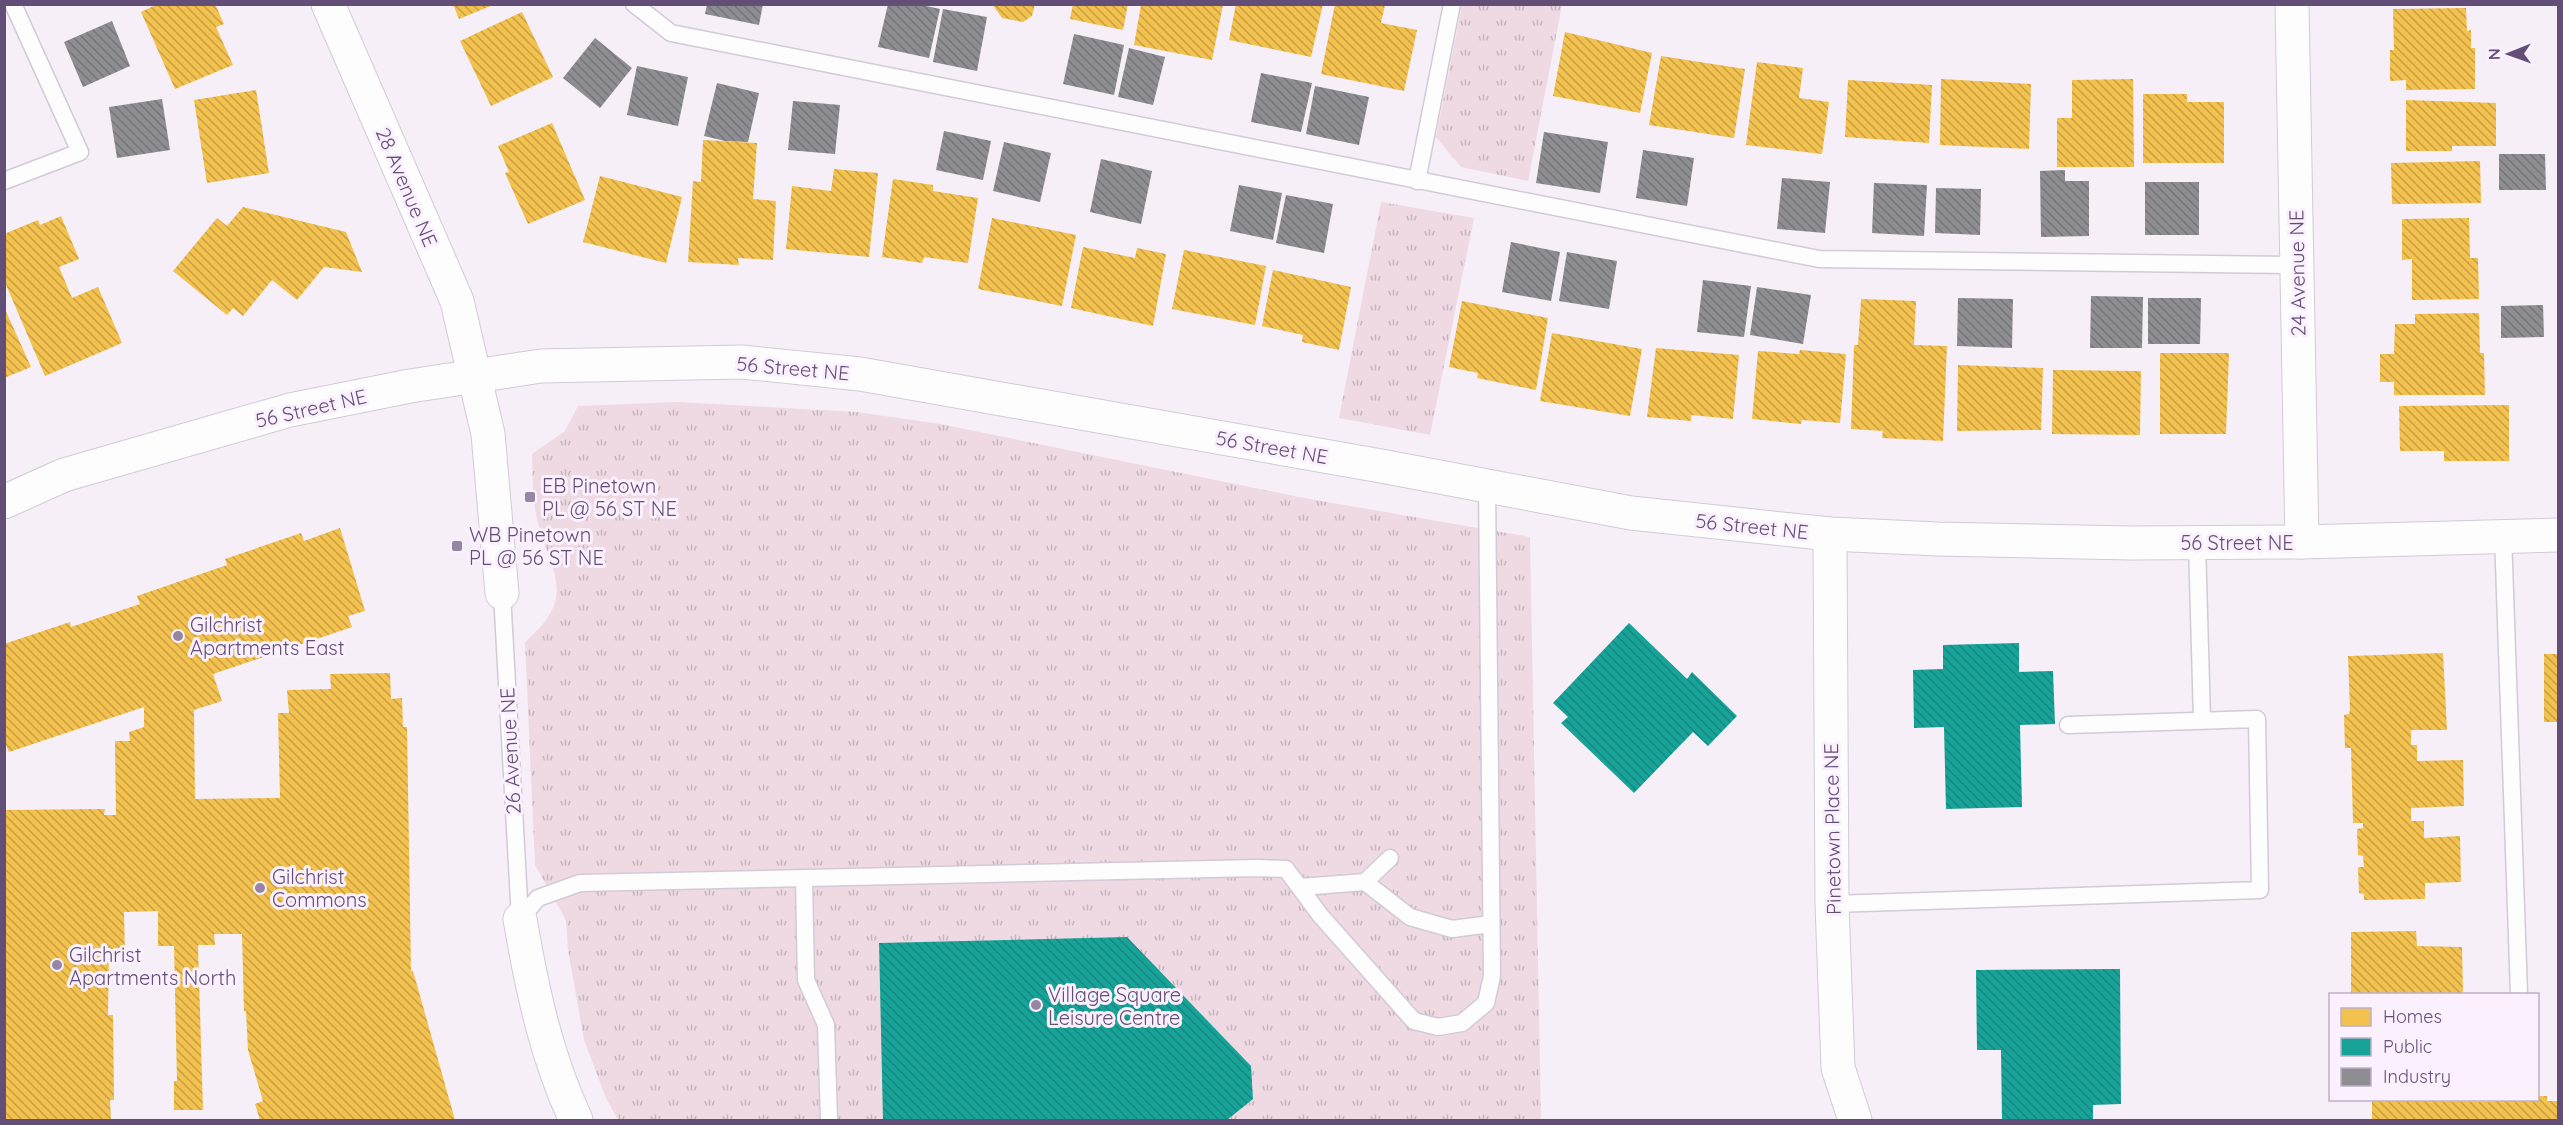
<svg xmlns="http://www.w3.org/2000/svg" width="2563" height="1125" font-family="Quicksand,sans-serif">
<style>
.park{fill:url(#park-tufts)}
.homes{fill:url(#homes-back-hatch)}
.public{fill:url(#public-back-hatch)}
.industry{fill:url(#industry-back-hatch)}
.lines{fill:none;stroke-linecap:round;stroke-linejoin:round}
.service-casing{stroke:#d2cad7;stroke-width:19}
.minor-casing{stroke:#d2cad7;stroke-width:35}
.tertiary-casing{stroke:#d2cad7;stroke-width:35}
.service{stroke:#fefdfe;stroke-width:16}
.minor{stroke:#fefdfe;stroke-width:33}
.tertiary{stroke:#fefdfe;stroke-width:33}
.poi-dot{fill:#9686a4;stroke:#fbf1fe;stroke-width:2}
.labels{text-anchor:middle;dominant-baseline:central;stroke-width:6;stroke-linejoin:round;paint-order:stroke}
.street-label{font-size:20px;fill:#634e77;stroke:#fbf1fe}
.poi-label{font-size:20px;fill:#634e77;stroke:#fbf1fe;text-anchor:start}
</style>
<defs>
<pattern id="park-tufts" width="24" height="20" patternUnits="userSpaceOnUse" patternTransform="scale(1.5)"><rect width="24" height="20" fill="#efdae3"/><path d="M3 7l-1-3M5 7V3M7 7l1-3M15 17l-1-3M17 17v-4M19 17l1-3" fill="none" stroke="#c5b3bd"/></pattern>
<pattern id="homes-back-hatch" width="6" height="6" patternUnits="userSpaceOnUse" patternTransform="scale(1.5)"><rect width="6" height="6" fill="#f2c14e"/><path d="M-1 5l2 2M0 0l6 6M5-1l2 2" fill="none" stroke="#c89f46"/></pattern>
<pattern id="public-back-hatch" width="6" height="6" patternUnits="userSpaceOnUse" patternTransform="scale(1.5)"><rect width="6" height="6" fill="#17a398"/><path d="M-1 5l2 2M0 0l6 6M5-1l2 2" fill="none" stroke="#188781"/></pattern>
<pattern id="industry-back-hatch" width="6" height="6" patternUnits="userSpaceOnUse" patternTransform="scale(1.5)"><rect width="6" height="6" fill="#8d8d92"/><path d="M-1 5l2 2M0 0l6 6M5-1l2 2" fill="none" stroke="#77757c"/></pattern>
</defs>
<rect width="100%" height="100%" fill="#f6eff8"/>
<!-- park -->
<g class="park">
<path d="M1462 5H1562L1528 181 1461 167 1436 137Z"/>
<path d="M1381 202 1474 218 1430 435 1339 418Z"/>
<path d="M678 402 857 412 940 424 1304 498 1530 537 1541 1120H618L606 1098 584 1040 568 950 566 920 535 865 525 642C582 593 547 571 536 514 532 495 533 473 532 454L565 431 578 406Z"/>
</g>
<!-- homes -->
<g class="homes">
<path d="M158 4H215L224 24 216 27 233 65 175 89 141 12Z"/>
<path d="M453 4H493V5L459 19Z"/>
<path d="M992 4H1035L1032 16 1023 22 1002 18Z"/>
<path d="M1073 4H1128L1123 30 1070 19Z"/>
<path d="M1236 4H1323L1311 57 1229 40Z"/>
<path d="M1335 4 1385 5 1381 23 1417 30 1404 91 1321 74Z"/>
<path d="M1141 5H1223L1212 60 1134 45Z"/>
<path d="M2466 8 2467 31 2471 30V48H2475V89L2406 90V80L2390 81V50H2394L2393 9Z"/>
<path d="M522 12 553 77 491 106 460 41Z"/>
<path d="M1565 32 1652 53 1640 113 1553 96Z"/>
<path d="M1661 56 1745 69 1734 138 1649 125Z"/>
<path d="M1757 62 1803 68 1799 98 1829 102 1822 154 1746 145Z"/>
<path d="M1941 79 2031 84 2029 149 1940 145Z"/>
<path d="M2133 79 2134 167H2057V118H2072V80Z"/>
<path d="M1848 80 1932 85 1929 143 1845 137Z"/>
<path d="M256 90 269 173 207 183 194 100Z"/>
<path d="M2143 94H2187V102H2224V163H2143Z"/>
<path d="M2406 100 2496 103V146H2452V151H2406Z"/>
<path d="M552 123 585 200 528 224 505 173 509 172 498 146Z"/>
<path d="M703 140 757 143 753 199 776 201 773 260 738 258 739 265 688 262 693 181 701 182Z"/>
<path d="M2480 161 2481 203 2392 204 2391 163Z"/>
<path d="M834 169 878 173 869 257 786 249 792 186 831 191Z"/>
<path d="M600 176 682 197 666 263 583 242Z"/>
<path d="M893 179 933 185V191L978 198 968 263 924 257 922 263 882 257Z"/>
<path d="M243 207 346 232 362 272 324 267 297 300 272 280 243 316 233 308 227 315 173 271 217 218 227 226Z"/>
<path d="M61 216 79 259 59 267 72 298 98 287 122 343 45 376 4 280V234L38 220 40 225Z"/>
<path d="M992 218 1076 235 1062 306 978 289Z"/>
<path d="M2469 218 2470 258H2478L2479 299 2412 300V259L2402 260V219Z"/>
<path d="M1083 247 1135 258 1137 248 1166 254 1153 326 1071 308Z"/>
<path d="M1184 250 1266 266 1255 325 1172 309Z"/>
<path d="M1273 270 1351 287 1339 350 1302 342 1303 335 1262 326Z"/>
<path d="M1861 299 1916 301 1914 345 1947 346 1943 441 1882 438 1883 431 1851 429 1854 345H1858Z"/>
<path d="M1462 301 1548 318 1536 390 1477 378 1478 373 1449 367Z"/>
<path d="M4 307 31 367 4 378Z"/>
<path d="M2479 313 2480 353H2484L2485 395H2394V382H2380V354H2394L2395 324H2415V314Z"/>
<path d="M1552 333 1642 349 1630 416 1540 401Z"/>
<path d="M1656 348 1739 355 1733 419 1691 415V421L1647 417Z"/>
<path d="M1800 350 1846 354 1840 423 1802 420 1801 424 1752 419 1758 351 1799 354Z"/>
<path d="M2160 353H2229L2226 434H2160Z"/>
<path d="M1958 365 2043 368 2041 430 1957 431Z"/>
<path d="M2053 370 2141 371 2140 435 2052 434Z"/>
<path d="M2509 405V461H2444V451H2400L2399 406Z"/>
<path d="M340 528 365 611 348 616 352 627 213 674 222 701 194 710 195 799 280 798 278 713H289L287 690 331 689 330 674 390 673 391 699 402 698 403 727H407L411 971H413L455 1120H260L255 1104 263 1101 248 1050 246 1011H244L242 934H214L215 945H198L203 1110H174V1081H177L174 946H158V911L124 912 125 955H109L108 1015H113L114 1100H110L111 1120H4V810L105 809 104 815H116L115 741H130L129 732 144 727V707L9 752 4 740V644L70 622 71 627 140 604 137 596 227 565 225 559 301 533 304 541Z"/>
<path d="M2443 653 2447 730H2411V745H2417V761L2463 760 2464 806 2411 808V821H2424V838L2460 836 2461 882 2425 883V899L2364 900V894L2359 893 2358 867H2364L2363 856 2358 855 2357 829 2363 828V823H2353L2351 748H2345L2344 715 2349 714 2350 710 2348 656Z"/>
<rect x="2544" y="654" width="14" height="68"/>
<path d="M2416 931 2417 946 2462 947 2463 993 2351 994V932Z"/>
<path d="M2538 1096H2547V1101H2558V1120H2372V1100L2495 1102V1100H2538Z"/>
</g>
<!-- public -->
<g class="public">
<path d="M1629 623 1687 679 1692 672 1737 716 1708 746 1693 732 1634 793 1561 723 1568 717 1553 703Z"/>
<path d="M2019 643V672L2053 671 2055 724 2020 725 2022 807 1946 809 1944 727 1914 728 1913 670 1943 669V645Z"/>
<path d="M1127 937 1251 1066 1253 1099 1227 1120H883L879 943Z"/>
<path d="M2120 969 2121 1104 2093 1105V1120H2002L2001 1050H1977L1976 970Z"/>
</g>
<!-- industry -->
<g class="industry">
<path d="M707 4H763L759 25 705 14Z"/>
<path d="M888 4H917L940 9 929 58 878 47Z"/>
<path d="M943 9 987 17 977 71 933 62Z"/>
<path d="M112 21 130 66 83 87 64 42Z"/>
<path d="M1074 34 1124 45 1114 95 1063 84Z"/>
<path d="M595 38 632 68 600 108 563 78Z"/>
<path d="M1129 48 1165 57 1153 105 1118 97Z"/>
<path d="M637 66 688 77 678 126 627 115Z"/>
<path d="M1261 73 1312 83 1301 132 1251 122Z"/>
<path d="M717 83 759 93 748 142 725 141 704 136Z"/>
<path d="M1315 86 1369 97 1359 145 1306 134Z"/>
<path d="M162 99 170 150 117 158 109 107Z"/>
<path d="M793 101 840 105 835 154 788 150Z"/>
<path d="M944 131 991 141 983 180 936 170Z"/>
<path d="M1544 132 1608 142 1600 193 1536 183Z"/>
<path d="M1004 142 1051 153 1040 202 993 191Z"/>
<path d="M1643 150 1694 158 1687 206 1636 198Z"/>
<path d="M2499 154H2545L2546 190H2499Z"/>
<path d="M1101 159 1152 171 1141 224 1090 212Z"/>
<path d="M2065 170V181H2089V236L2041 237 2040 171Z"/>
<path d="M1782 178 1830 182 1825 233 1777 229Z"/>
<rect x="2145" y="182" width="54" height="53"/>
<path d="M1874 183 1927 185 1924 236 1872 233Z"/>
<path d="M1239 185 1282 193 1273 240 1230 231Z"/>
<path d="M1936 188 1981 189 1980 235 1935 233Z"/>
<path d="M1286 195 1333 204 1324 253 1276 243Z"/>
<path d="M1511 242 1560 252 1551 301 1502 292Z"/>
<path d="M1567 252 1617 261 1609 309 1559 301Z"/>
<path d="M1703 280 1751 286 1744 337 1697 332Z"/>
<path d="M1757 287 1811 295 1803 344 1750 335Z"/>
<path d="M2091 296 2143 297 2142 348H2090Z"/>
<path d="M1958 298 2013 299 2012 348 1957 346Z"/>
<path d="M2148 298H2201L2200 344H2148Z"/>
<path d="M2543 305 2544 337 2501 338V306Z"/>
</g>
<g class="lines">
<defs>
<g id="service">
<path d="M634 4 671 33 1819 259 2297 265"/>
<path d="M4 181 80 152 13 4"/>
<path d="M1417 181 1452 4"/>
<path d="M2503 535 2519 994"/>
<path d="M2197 543 2202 720"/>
<path d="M502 593 520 919"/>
<path d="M804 879 806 980 826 1025 829 1120"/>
<path d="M1365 882 1410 917 1452 929 1491 924"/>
<path d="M1301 887 1365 882 1390 858"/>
<path d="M1832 904 2260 890 2257 719 2068 725"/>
<path d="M520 919 538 898 580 883 1257 868 1286 869 1320 915 1414 1021 1438 1027 1462 1023 1486 1003 1492 976 1487 486"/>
</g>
<g id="minor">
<path d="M2292 4 2302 542"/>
<path d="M474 374 488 434 502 593"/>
<path d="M1830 534 1832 904 1838 1068 1855 1120"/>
<path d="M520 919C532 989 546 1056 576 1120"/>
</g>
<g id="tertiary">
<path d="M328 4 457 301 474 374"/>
<path d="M4 502 64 475 290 410 410 386 541 366 742 362 860 374 1381 466 1631 513 1830 534 1938 539 2131 543 2302 542 2558 535"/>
</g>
</defs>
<!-- service casing -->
<use href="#service" class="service-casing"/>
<!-- minor casing -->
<use href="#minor" class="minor-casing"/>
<!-- tertiary casing -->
<use href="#tertiary" class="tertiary-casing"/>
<!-- service -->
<use href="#service" class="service"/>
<!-- minor -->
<use href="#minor" class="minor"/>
<!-- tertiary -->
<use href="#tertiary" class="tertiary"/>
</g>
<!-- markers -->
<g class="poi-dot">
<rect x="524" y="491" width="12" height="12" rx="3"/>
<rect x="451" y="540" width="12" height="12" rx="3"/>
<circle cx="178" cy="636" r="6"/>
<circle cx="260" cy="888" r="6"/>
<circle cx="57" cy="965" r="6"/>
<circle cx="1036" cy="1005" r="6"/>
</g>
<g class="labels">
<!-- street labels -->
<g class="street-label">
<text transform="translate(407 187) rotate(67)">28 Avenue NE</text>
<text transform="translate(2297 273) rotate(-91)">24 Avenue NE</text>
<text transform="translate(793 368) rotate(5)">56 Street NE</text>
<text transform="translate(311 408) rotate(-13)">56 Street NE</text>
<text transform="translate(1272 447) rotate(10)">56 Street NE</text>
<text transform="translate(1752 526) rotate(6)">56 Street NE</text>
<text x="2237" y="542">56 Street NE</text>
<text transform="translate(510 751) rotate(-93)">26 Avenue NE</text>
<text transform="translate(1832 829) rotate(-91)">Pinetown Place NE</text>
</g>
<!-- poi labels -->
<g class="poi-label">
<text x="542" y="485">EB Pinetown<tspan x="542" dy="23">PL @ 56 ST NE</tspan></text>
<text x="469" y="534">WB Pinetown<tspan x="469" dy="23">PL @ 56 ST NE</tspan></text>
<text x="190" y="624">Gilchrist<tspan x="190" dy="23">Apartments East</tspan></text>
<text x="272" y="876">Gilchrist<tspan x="272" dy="23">Commons</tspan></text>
<text x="69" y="954">Gilchrist<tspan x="69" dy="23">Apartments North</tspan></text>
<text x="1048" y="994">Village Square<tspan x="1048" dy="23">Leisure Centre</tspan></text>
</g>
</g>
<!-- border -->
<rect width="2563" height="1125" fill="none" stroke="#634e77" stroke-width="12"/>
<!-- legend -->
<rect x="2329" y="993" width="210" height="108" fill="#fbf1fe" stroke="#beb0c8" stroke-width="1.5"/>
<rect x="2341" y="1008" width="30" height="18" fill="#f2c14e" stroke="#beb0c8" stroke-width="1.5"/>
<text x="2383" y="1023" font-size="18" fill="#634e77">Homes</text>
<rect x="2341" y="1038" width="30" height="18" fill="#17a398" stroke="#beb0c8" stroke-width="1.5"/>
<text x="2383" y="1053" font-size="18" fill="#634e77">Public</text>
<rect x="2341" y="1068" width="30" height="18" fill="#8d8d92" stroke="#beb0c8" stroke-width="1.5"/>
<text x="2383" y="1083" font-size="18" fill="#634e77">Industry</text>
<!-- north arrow -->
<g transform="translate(2509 54) rotate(269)" stroke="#fbf1fe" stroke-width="4.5" paint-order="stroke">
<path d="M0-4.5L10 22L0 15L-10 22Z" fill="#634e77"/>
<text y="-9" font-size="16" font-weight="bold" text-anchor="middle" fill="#634e77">N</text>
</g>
</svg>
